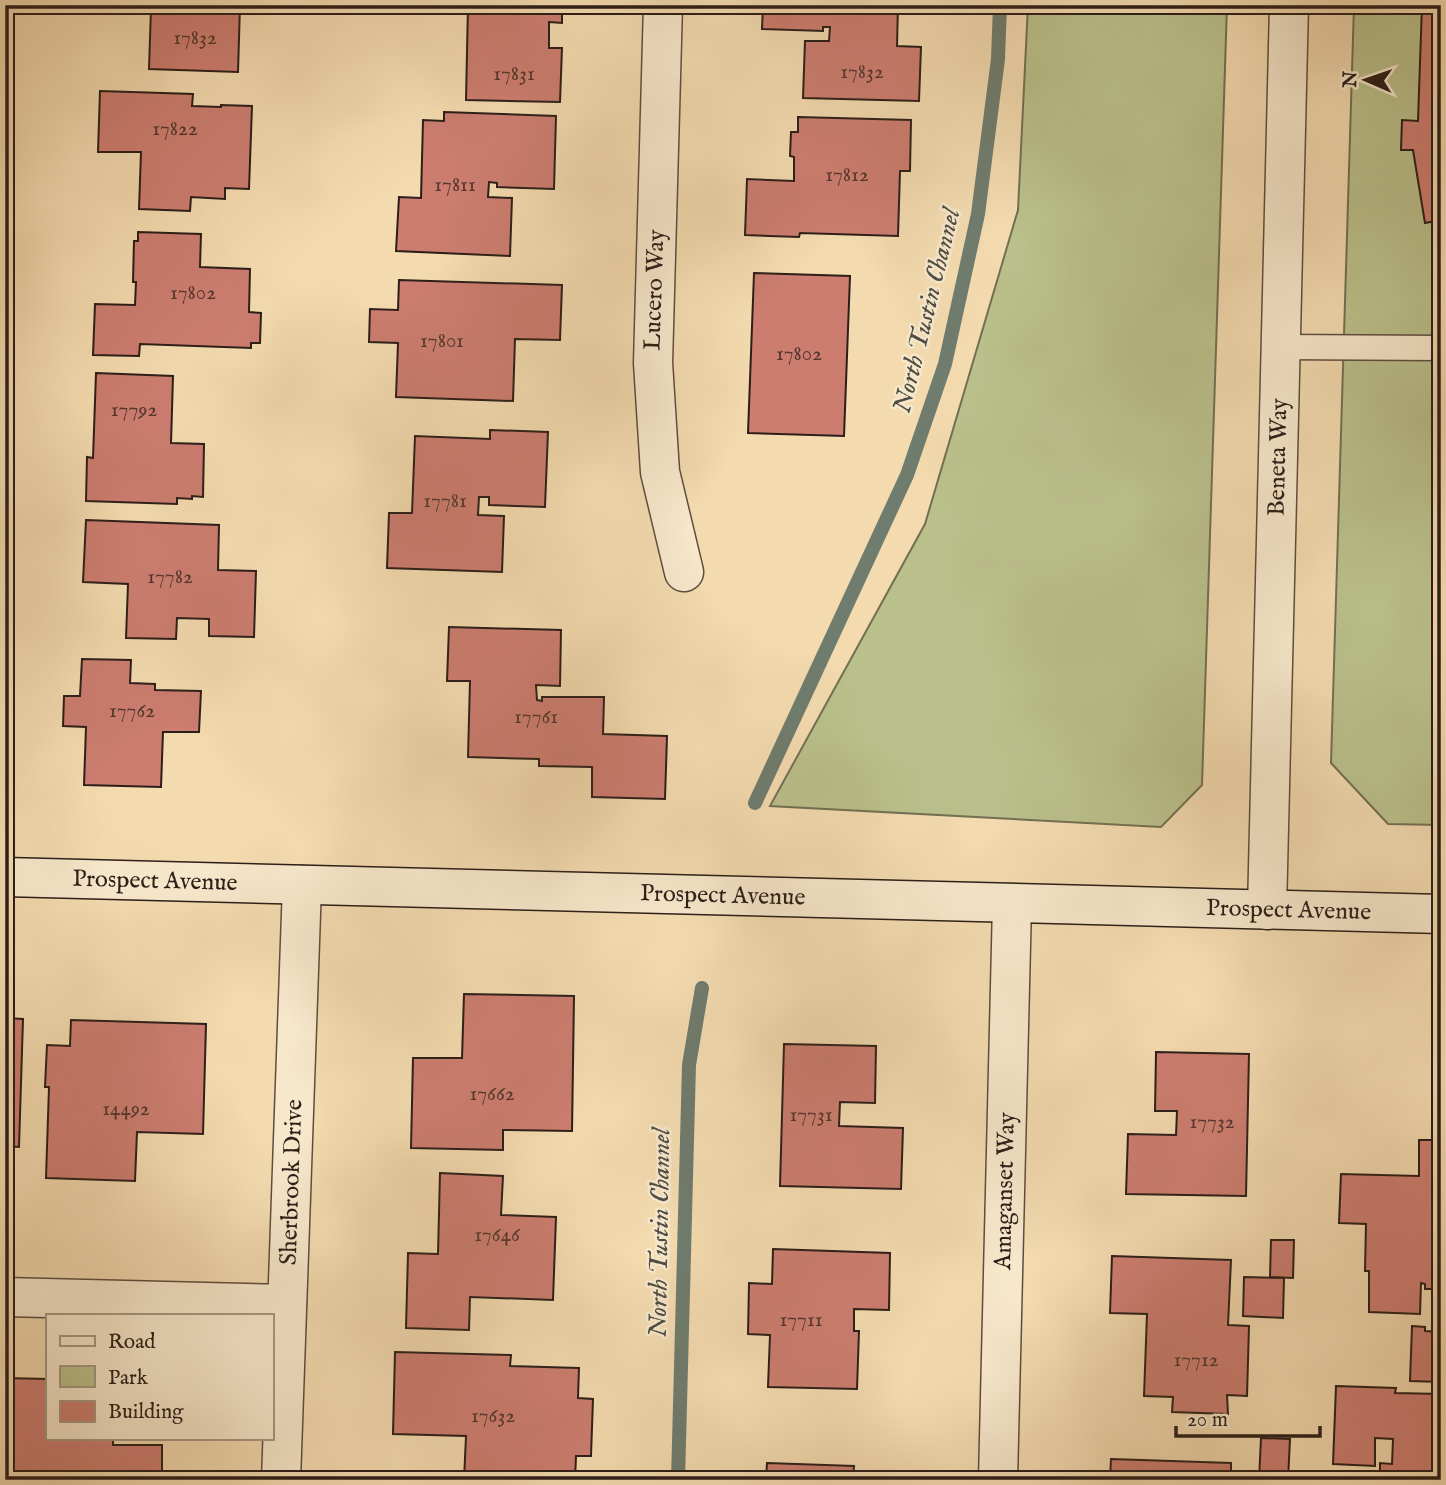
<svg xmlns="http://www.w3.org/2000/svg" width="1446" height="1485" font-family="'IM FELL English',serif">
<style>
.green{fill:#bac08b;stroke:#736f52;stroke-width:2}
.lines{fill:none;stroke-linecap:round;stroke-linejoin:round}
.stream{stroke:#6f7c6e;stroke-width:14}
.building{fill:#cc7d70;stroke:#2c1e18;stroke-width:2}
.service-casing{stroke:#5e4d3e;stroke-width:27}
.minor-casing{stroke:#5e4d3e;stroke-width:41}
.tertiary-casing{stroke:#5e4d3e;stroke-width:41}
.secondary-casing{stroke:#2c1e18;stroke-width:41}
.service{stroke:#f7e7cb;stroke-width:24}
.minor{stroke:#f7e7cb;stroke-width:38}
.tertiary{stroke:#f7e7cb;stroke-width:38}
.secondary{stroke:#f7e7cb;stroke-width:38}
.labels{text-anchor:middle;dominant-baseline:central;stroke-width:5;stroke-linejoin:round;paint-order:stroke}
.number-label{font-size:21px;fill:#54362e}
.street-label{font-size:24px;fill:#2c1e18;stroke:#f7e7cb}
.water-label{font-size:26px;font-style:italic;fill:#4e4d43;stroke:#f7e7cb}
</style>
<rect width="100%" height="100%" fill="#f3daaf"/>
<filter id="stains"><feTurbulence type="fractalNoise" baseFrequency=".00286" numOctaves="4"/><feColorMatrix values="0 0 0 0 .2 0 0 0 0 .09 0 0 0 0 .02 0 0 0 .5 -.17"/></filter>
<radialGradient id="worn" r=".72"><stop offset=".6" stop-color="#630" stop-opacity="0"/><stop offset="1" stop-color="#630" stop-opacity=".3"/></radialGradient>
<!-- green -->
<g class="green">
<path d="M1028 5H1227L1202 785 1161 827 770 806 925 524 1018 210Z"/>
<path d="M1354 5H1441V825L1388 824 1331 763Z"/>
</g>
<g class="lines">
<!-- stream -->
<g class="stream">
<path d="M755 803 907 475 945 364 978 214 998 59 1000 5"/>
<path d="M678 1480 689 1065 702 988"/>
</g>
</g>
<!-- building -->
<g class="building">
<path d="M100 5H240L238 72 149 69 151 8Z"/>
<path d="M468 5H566L565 12H562V23L549 22V48H562L560 102 466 100Z"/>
<path d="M763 5H898L897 46 921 47 919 101 803 98 805 41H829L830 27H823V31L762 29Z"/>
<path d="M1422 5H1441V220L1425 223 1413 150H1401L1402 120 1418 121Z"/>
<path d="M100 91 193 94 192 106 221 107V105L252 106 249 189 225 188V199L191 197 190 211 139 209 141 152H98Z"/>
<path d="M444 112 556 116 554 189 497 187V183L489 182 488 197 512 198 510 256 396 251 399 197 421 198 423 120 444 121Z"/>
<path d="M798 117 911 120 910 171H900L898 236 800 233 799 237 745 235 747 179 794 181V157L790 156 791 132H798Z"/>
<path d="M138 232 201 234 200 267 250 269 249 312 261 313 260 343H251V348L140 344 139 356 93 355 95 304 135 305 136 282H133L134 241H138Z"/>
<path d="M754 273 850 276 844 436 748 433Z"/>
<path d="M399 280 562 285 560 340 515 339 513 401 396 397 398 343 369 342 370 309 398 310Z"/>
<path d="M96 373 173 376 171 443 204 444 203 497 192 496V499L177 498V504L86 501 87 457 93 458Z"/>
<path d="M490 430 548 432 545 507 489 505V497H479L478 515 504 516 502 572 387 568 389 513H412L415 436 490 439Z"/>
<path d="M86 520 219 525 218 570 256 571 254 637 209 636V619L177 618 176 639 126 638 128 584 83 582Z"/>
<path d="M449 627 561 630 560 686 536 685 537 700 542 701V697H604L603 734 667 736 665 799 592 797V767L539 766V759L468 757 470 681H447Z"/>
<path d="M82 659 131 660 130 683 155 684V690L201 691 199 732H163L161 787 84 785 86 727 63 726 64 696H80Z"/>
<path d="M464 994 574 996 572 1131 503 1130V1150L411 1148 413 1058H462Z"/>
<path d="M5 1018 23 1019 19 1147 5 1146Z"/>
<path d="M71 1020 206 1024 203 1134 137 1132 135 1181 46 1178 49 1087H45L47 1045 70 1046Z"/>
<path d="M784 1044 876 1046 875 1103 840 1102 839 1126 903 1128 901 1189 780 1186Z"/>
<path d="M1156 1052 1249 1054 1246 1196 1126 1194 1128 1134 1176 1135 1177 1111H1155Z"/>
<path d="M1419 1140H1441V1289H1425V1284L1421 1283 1420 1314 1369 1312V1271H1365L1366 1224 1339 1223 1341 1174 1419 1176Z"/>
<path d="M440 1173 503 1176 501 1215 556 1217 553 1300 470 1297 469 1330 406 1328 408 1253 438 1254Z"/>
<path d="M1271 1240H1294L1293 1278 1270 1277Z"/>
<path d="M773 1249 890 1253 889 1310 854 1309V1331H859L857 1389 768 1387 770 1335 748 1334 749 1283 772 1284Z"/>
<path d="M1112 1256 1231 1260 1228 1325 1249 1326 1247 1396 1227 1395 1228 1414 1172 1412 1173 1397 1144 1396 1147 1314 1110 1313Z"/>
<path d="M1244 1277 1284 1278 1283 1318 1243 1316Z"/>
<path d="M1412 1326 1425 1327V1331L1441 1332V1382L1410 1381Z"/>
<path d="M395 1352 511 1355 510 1366 579 1368 578 1398 593 1399 591 1456H576L575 1480H464L466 1436 393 1434Z"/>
<path d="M5 1378 47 1379V1438H113V1445H162V1480H5Z"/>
<path d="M1336 1386 1396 1388 1395 1393 1441 1394V1480H1392V1478L1380 1477V1463L1392 1464 1393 1439 1375 1438V1466L1333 1464Z"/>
<path d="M1261 1438 1290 1439 1288 1480H1259Z"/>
<path d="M1111 1459 1231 1463V1480H1110Z"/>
<path d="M767 1463 854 1466 853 1480H766Z"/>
</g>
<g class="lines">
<defs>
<path id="service" d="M1281 347 1441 348"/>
<g id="minor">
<path d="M663 5 653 363 660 472 684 572"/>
<path id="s1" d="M1267 910 1289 5"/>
<path d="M5 1297 287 1304"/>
<path id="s2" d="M281 1480 302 885"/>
</g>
<g id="tertiary">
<path id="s3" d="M998 1480 1012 904"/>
</g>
<g id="secondary">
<path id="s4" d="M5 877 1441 914"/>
</g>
</defs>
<!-- service casing -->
<use href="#service" class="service-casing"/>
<!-- minor casing -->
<use href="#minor" class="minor-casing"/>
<!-- tertiary casing -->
<use href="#tertiary" class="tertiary-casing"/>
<!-- secondary casing -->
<use href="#secondary" class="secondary-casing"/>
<!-- service -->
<use href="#service" class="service"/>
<!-- minor -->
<use href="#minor" class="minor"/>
<!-- tertiary -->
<use href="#tertiary" class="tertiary"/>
<!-- secondary -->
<use href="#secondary" class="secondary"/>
</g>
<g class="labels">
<!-- number labels -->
<g class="number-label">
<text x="195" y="38">17832</text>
<text x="862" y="72">17832</text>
<text x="514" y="74">17831</text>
<text x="175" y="129">17822</text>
<text x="847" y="175">17812</text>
<text x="455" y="185">17811</text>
<text x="193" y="293">17802</text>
<text x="442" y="341">17801</text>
<text x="799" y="354">17802</text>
<text x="134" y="410">17792</text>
<text x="445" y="501">17781</text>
<text x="170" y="577">17782</text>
<text x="132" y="711">17762</text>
<text x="536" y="717">17761</text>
<text x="492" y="1094">17662</text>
<text x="126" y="1109">14492</text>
<text x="811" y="1115">17731</text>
<text x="1212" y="1122">17732</text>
<text x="497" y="1235">17646</text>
<text x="801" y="1320">17711</text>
<text x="1196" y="1360">17712</text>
<text x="493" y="1416">17632</text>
</g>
<!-- street labels -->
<g class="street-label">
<text transform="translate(655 290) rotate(-88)">Lucero Way</text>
<text stroke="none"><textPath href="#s1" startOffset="453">Beneta Way</textPath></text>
<text stroke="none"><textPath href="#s4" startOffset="150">Prospect Avenue</textPath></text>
<text stroke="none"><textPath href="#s4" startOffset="718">Prospect Avenue</textPath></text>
<text stroke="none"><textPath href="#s4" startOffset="1284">Prospect Avenue</textPath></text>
<text stroke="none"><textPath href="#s2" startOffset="298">Sherbrook Drive</textPath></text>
<text stroke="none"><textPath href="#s3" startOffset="289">Amaganset Way</textPath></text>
</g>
<!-- water labels -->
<g class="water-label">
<text transform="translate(927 311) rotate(-76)">North Tustin Channel</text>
<text transform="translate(660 1233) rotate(-89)">North Tustin Channel</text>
</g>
</g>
<!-- margin -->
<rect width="1446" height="1485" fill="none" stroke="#f3daaf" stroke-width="28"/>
<rect x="7" y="7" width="1432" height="1471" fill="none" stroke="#2c1e18" stroke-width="3.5"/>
<rect x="14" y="14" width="1418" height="1457" fill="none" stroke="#2c1e18" stroke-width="2"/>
<!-- legend -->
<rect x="46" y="1314" width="228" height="126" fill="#f7e7cb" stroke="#a69783" stroke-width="2"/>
<rect x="60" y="1336" width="35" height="10" fill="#f7e7cb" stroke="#a69783" stroke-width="2"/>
<text x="108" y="1348" font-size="21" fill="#2c1e18">Road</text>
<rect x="60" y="1366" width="35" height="21" fill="#bac08b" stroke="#a69783" stroke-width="2"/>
<text x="108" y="1384" font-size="21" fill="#2c1e18">Park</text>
<rect x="60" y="1401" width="35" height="21" fill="#cc7d70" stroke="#a69783" stroke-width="2"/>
<text x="108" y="1418" font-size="21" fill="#2c1e18">Building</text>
<!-- north arrow -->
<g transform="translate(1366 80) rotate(272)" stroke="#f7e7cb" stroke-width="5" paint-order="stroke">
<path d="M0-5L12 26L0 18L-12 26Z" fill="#2c1e18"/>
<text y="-10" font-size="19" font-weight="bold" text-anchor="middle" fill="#2c1e18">N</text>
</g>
<!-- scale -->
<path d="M1176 1426v10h144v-10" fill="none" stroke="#2c1e18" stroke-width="3.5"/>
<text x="1187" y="1426" font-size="21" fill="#2c1e18" stroke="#f7e7cb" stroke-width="5" paint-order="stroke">20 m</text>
<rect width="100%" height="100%" filter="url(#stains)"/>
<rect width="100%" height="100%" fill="url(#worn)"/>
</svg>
